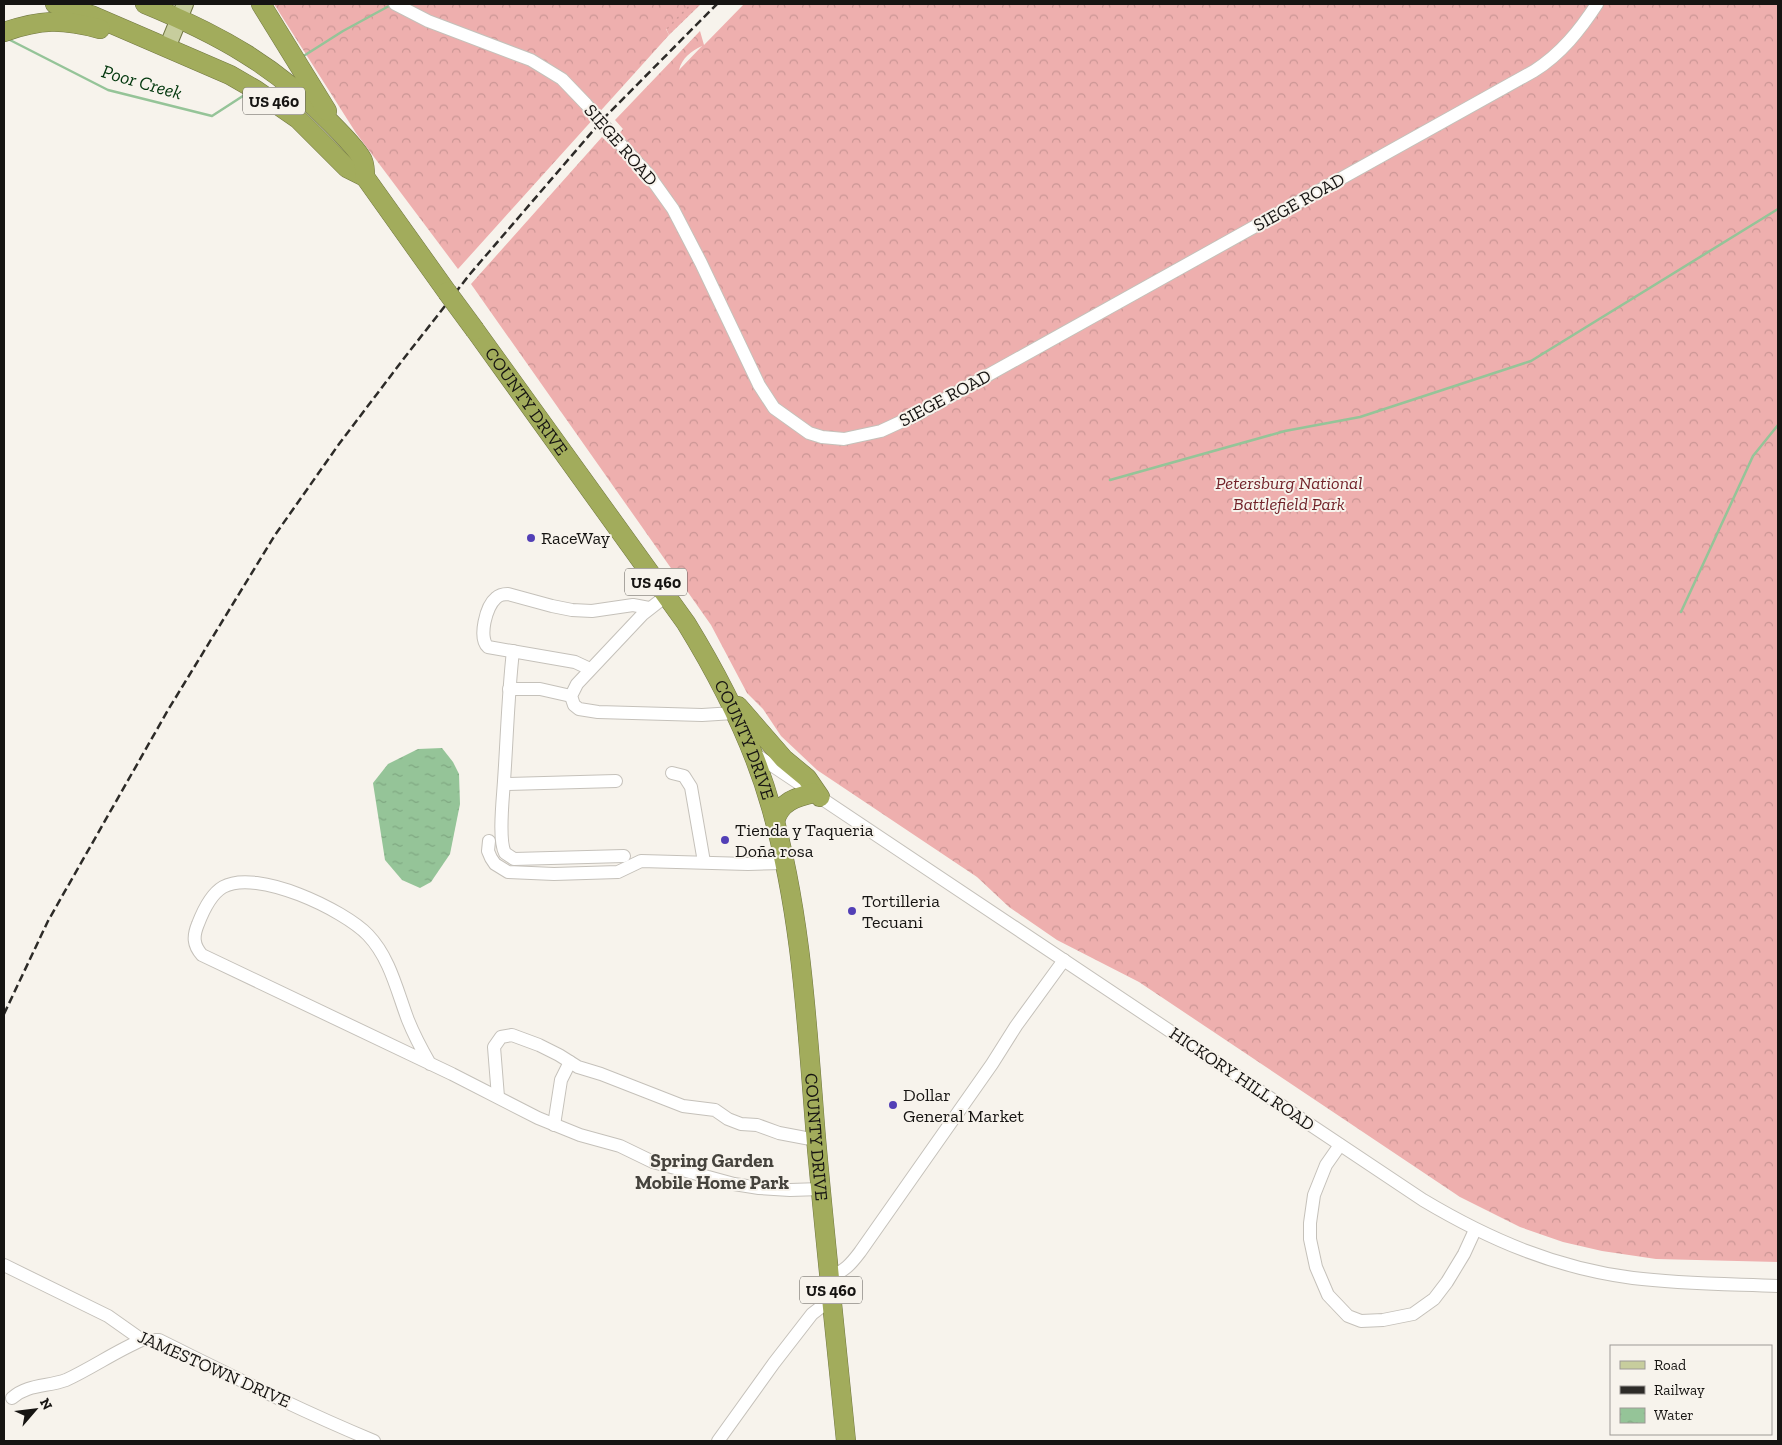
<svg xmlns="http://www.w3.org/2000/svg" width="1782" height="1445" font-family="'Zilla Slab',serif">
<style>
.grass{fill:url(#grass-dots)}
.forest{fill:url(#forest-crowns);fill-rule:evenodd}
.water{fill:url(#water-ripples)}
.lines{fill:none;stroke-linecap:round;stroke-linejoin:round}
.stream{stroke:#95c498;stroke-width:2.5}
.minor-casing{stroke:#c5c1ba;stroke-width:14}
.major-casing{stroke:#717742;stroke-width:18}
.highway-casing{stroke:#717742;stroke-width:20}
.minor{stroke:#fff;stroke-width:12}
.major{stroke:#c7cd9d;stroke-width:16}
.highway{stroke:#a2ac5c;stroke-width:19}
.rail{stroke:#2d2b28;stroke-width:2.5;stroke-dasharray:8 4;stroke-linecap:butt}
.minor-bridge-casing{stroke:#c5c1ba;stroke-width:14;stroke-linecap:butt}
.highway-bridge-casing{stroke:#717742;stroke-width:20;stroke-linecap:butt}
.minor-bridge{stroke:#fff;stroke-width:12}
.highway-bridge{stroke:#a2ac5c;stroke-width:19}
.poi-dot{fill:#523fb6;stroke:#f7f3ec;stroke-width:2}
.labels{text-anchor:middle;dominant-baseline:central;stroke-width:4;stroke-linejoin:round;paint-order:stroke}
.shield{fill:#f7f3ec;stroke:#5a5753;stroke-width:1}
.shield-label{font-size:16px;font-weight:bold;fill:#161412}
.street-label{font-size:18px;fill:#161412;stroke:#f7f3ec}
.park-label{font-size:18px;font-style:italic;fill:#72232a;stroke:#f7f3ec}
.poi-label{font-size:18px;fill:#161412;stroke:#f7f3ec;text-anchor:start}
.water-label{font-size:19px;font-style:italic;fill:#00360c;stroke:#f7f3ec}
.neighbourhood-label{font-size:19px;font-weight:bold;fill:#46433d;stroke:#f7f3ec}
</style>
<defs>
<pattern id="grass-dots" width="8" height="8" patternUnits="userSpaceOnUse" patternTransform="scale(1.25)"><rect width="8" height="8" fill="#eeafae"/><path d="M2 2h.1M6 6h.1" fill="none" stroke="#cb9695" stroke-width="1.8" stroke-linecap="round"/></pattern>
<pattern id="forest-crowns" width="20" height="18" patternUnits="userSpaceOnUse" patternTransform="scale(1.25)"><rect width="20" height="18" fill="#eeafae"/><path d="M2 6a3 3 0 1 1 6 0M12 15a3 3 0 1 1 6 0" fill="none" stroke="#cb9695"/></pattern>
<pattern id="water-ripples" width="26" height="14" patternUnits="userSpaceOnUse" patternTransform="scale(1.25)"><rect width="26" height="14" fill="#95c498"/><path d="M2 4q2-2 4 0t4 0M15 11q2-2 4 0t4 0" fill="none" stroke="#80a882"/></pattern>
</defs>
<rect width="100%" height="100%" fill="#f7f3ec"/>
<!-- grass -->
<path class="grass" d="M655 4H701L669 35Z"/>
<!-- forest -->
<g class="forest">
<path d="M274 4H690L666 29 669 35 458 269 356 133Z"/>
<path d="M744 4H1778V1262L1656 1259 1602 1251 1563 1242 1520 1227 1460 1197 1139 982 1057 940 1009 907 977 877 817 770 781 736 763 709 747 693 711 625 471 284 602 137 609 144 623 129 615 120 700 31 704 45ZM702 46 679 70C682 58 691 51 702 46Z"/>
</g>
<!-- water -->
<path class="water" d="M442 748 453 762 459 774 460 804 450 854 431 882 420 888 402 880 385 860 373 783 388 764 418 749Z"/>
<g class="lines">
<!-- stream -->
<g class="stream">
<path d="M8 39 108 90 212 116 246 94"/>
<path d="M302 57 343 31 389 6"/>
<path d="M1110 480 1285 431 1360 417 1531 361 1778 209"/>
<path d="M1681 612 1753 456 1778 425"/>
</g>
<defs>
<g id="minor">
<path d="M395 4 428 21 531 60 562 79 586 104"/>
<path d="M613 136 648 174 673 209 701 263 759 385 774 408 809 433 822 437 844 439 881 431 920 413 1534 71C1561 54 1580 30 1597 4"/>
<path d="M666 596 643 614 577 684 571 696 574 705 579 709 598 712 702 715 734 713"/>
<path d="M513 651C508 695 507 738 504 781 503 798 498 840 505 853L514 859 624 856"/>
<path d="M590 669 575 662 488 647C478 638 486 606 496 598 499 595 503 594 508 594L552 606 572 610 592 611 633 605 649 608"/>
<path d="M509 689H540L571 696"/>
<path d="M752 752 1423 1200C1490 1240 1556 1268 1633 1278 1681 1284 1730 1284 1778 1286"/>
<path d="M672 773 684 776 691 787 704 862"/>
<path d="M504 784 616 781"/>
<path d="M489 841 488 851 491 858 495 864 508 872 554 874 618 872 641 861 748 864 785 863"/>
<path d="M430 1064C422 1050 414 1035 408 1020 397 991 390 958 368 935 344 910 257 868 223 887 211 894 203 911 198 924 193 936 193 945 202 955L452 1074 538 1118 580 1135 620 1146 653 1162 734 1184 759 1188 790 1190 821 1189"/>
<path d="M498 1097 494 1047 501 1037 512 1035 539 1045 559 1055 578 1067 601 1074 683 1106 715 1110 728 1119 741 1124 757 1125 779 1133 816 1140"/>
<path d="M554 1125 561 1080 570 1062"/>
<path d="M1340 1145 1326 1165 1314 1195 1310 1223V1239L1316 1267 1328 1295 1348 1316 1361 1321 1383 1320 1413 1314 1434 1299 1447 1282 1464 1254 1475 1230"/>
<path d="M4 1265 108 1316 142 1340H159C230 1375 301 1411 374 1441"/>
<path d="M830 1276C844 1272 851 1264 860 1252L992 1064 1016 1026 1064 960"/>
<path d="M12 1398C28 1384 47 1387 66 1380 92 1368 116 1351 142 1340"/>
<path d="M718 1441 774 1363 812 1314 821 1307 832 1304"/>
</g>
<path id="major" d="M167 48 185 4"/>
<g id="highway">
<path d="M55 4 91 15 149 40 230 75 256 90 298 119 347 168 365 177"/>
<path d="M145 4C218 34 276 66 331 123 339 131 360 152 363 161 365 166 365 172 365 177L447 292"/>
<path d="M261 4 327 111"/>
<path d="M4 32C41 19 62 19 100 29"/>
<path id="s1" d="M475 330 686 623C721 680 753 743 771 807 802 915 807 1027 816 1138 825 1239 836 1340 846 1441"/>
<path d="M738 706 784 759 807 778 820 797"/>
<path d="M775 821C780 802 796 797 814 793"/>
</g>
</defs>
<!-- minor casing -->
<use href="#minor" class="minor-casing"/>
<!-- major casing -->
<use href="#major" class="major-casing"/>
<!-- highway casing -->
<use href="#highway" class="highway-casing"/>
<!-- minor -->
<use href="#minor" class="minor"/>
<!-- major -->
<use href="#major" class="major"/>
<!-- highway -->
<use href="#highway" class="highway"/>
<!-- rail -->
<path class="rail" d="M4 1014 48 921 168 710 275 535 339 444 405 357 470 274 604 118 717 4"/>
<defs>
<path id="minor-bridge" d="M586 104 613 136"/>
<path id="highway-bridge" d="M447 292 475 330"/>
</defs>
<!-- minor-bridge casing -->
<use href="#minor-bridge" class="minor-bridge-casing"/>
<!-- highway-bridge casing -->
<use href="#highway-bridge" class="highway-bridge-casing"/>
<!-- minor-bridge -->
<use href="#minor-bridge" class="minor-bridge"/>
<!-- highway-bridge -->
<use href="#highway-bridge" class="highway-bridge"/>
</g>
<!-- markers -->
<g class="poi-dot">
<circle cx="531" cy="538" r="5"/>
<circle cx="725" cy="840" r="5"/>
<circle cx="852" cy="911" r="5"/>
<circle cx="893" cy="1105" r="5"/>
</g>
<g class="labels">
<!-- shield labels -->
<g class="shield">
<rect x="243" y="87.5" width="62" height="27" rx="4"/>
<rect x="625" y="568.5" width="62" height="27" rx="4"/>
<rect x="800" y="1276.5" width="62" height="27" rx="4"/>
</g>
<g class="shield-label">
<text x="274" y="101">US 460</text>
<text x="656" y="582">US 460</text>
<text x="831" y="1290">US 460</text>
</g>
<!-- street labels -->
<g class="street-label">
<text transform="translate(621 145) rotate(49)">SIEGE ROAD</text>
<text transform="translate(1299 202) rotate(-29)">SIEGE ROAD</text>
<text transform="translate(945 398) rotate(-28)">SIEGE ROAD</text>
<text stroke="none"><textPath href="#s1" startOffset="88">COUNTY DRIVE</textPath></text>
<text stroke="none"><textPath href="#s1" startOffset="492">COUNTY DRIVE</textPath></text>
<text transform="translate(1242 1079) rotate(34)">HICKORY HILL ROAD</text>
<text stroke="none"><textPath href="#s1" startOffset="898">COUNTY DRIVE</textPath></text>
<text transform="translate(214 1369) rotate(24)">JAMESTOWN DRIVE</text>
</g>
<!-- park labels -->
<g class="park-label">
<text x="1289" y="483">Petersburg National<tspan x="1289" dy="21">Battlefield Park</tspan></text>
</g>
<!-- poi labels -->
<g class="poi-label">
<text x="541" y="538">RaceWay</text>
<text x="735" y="830">Tienda y Taqueria<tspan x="735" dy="21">Doña rosa</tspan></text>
<text x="862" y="901">Tortilleria<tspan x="862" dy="21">Tecuani</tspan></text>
<text x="903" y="1095">Dollar<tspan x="903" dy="21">General Market</tspan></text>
</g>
<!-- water labels -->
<g class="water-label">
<text transform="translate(142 82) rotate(16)">Poor Creek</text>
</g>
<!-- neighbourhood labels -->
<g class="neighbourhood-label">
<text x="712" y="1160">Spring Garden<tspan x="712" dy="22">Mobile Home Park</tspan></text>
</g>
</g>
<!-- border -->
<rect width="1782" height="1445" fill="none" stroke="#161412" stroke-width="10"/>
<!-- legend -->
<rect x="1610" y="1345" width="162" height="90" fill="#f7f3ec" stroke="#9d9a95"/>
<rect x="1620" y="1361" width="25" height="8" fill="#c7cd9d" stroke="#9d9a95"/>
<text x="1654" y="1370" font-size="15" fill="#161412">Road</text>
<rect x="1620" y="1386" width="25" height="8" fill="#2d2b28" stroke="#9d9a95"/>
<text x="1654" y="1395" font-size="15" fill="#161412">Railway</text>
<rect x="1620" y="1408" width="25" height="15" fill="url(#water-ripples)" stroke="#9d9a95"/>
<text x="1654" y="1420" font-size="15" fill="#161412">Water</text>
<!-- north arrow -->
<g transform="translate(35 1410) rotate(62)" stroke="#f7f3ec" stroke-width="4" paint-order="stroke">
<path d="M0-4L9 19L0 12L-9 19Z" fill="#161412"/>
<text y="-8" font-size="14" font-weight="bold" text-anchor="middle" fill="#161412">N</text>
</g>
</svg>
